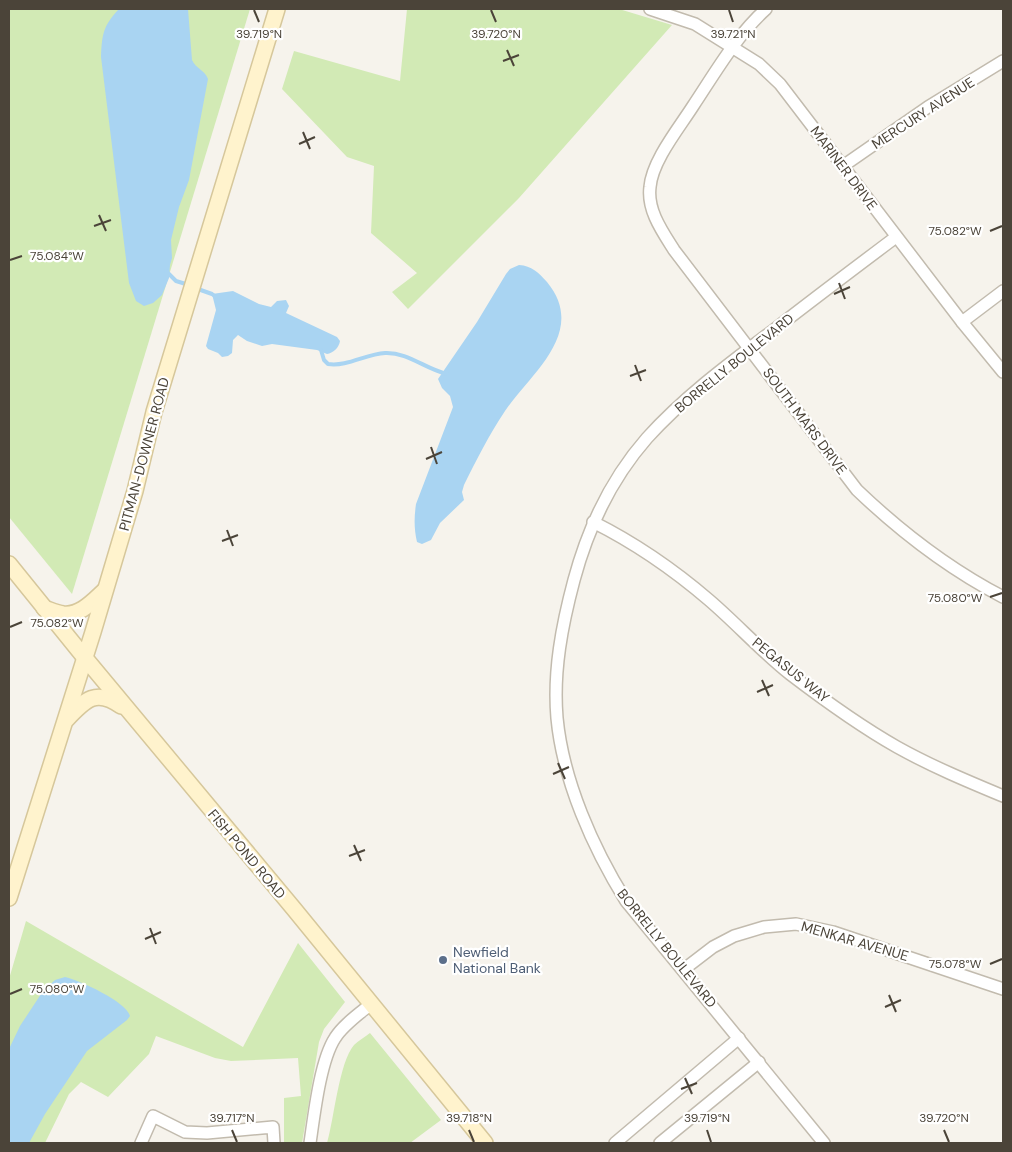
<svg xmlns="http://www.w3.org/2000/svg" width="1012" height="1152" font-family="'DM Sans',sans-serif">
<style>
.green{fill:#d2eab5}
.water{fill:#a9d4f2}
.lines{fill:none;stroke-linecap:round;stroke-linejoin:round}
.stream{stroke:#a9d4f2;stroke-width:4}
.street-casing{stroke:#c2bbae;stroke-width:14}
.secondary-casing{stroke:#d6c79b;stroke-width:18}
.street{stroke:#fff;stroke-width:11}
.secondary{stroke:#fff3cd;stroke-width:15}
.ticks{fill:none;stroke:#4b4439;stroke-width:2}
.service-dot{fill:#5c6f8a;stroke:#fff;stroke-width:2}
.labels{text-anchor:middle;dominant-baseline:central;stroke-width:4.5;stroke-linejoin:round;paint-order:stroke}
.street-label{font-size:14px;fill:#4b4439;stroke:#fff}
.service-label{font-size:14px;fill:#4e5e75;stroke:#fff;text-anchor:start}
.ticks-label{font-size:12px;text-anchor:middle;fill:#4b4439;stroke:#fff;stroke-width:4.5;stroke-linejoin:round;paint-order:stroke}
</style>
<rect width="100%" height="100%" fill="#f6f3ec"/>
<!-- green -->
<g class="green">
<path d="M9 9H250L72 594 9 517Z"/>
<path d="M407 9H619L672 25 519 198 408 309 392 292 417 273 371 233 374 166 347 157 282 89 294 51 400 81Z"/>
<path d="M26 921 243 1047 298 943 345 1002 324 1029 319 1042 302 1143H284V1098L301 1096 298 1058 231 1061 215 1058 156 1036 149 1054 108 1097 81 1082 69 1094 45 1143H9V979Z"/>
<path d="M370 1033 441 1120 410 1143H327C334 1120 339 1062 354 1045 358 1041 365 1037 370 1033Z"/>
</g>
<!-- water -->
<g class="water">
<path d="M119 9H188L192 60C196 69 205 70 208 79L189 180 179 207 171 240 172 258 170 265 169 278 162 295 153 303 144 306 136 301 129 283 101 57C102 34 103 26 119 9Z"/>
<path d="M519 265C532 266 538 272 547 282 588 332 531 373 505 411 489 435 477 459 464 485L462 492 464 500 440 523 431 540 422 544 417 542C414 529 414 518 416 504L453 407 450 396 442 388 438 379 477 322 506 274 510 269Z"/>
<path d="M233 291 259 304 271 307 277 301 286 300 289 306 286 313 337 337 340 341C339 348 333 353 327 354L317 350 272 344 262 346 247 341 238 335 233 340 232 353 228 356 222 357 218 353 208 349 206 346 216 310 212 294Z"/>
<path d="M65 977C79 980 127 1002 130 1016L127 1020 87 1051 45 1114 29 1143H9V1049L20 1026 43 991 55 980Z"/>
</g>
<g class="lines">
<!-- stream -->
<g class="stream">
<path d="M166 271 176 281 189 285"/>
<path d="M195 288 212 294 216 297"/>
<path d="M321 350 324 360 328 364C347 367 366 354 385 353 408 352 425 369 447 374"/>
</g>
<defs>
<g id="street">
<path d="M650 9 695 24 759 64 780 84 962 322 1003 372"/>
<path d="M766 9C736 36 715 73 693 106 679 128 652 161 650 187 647 210 662 231 674 250L857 490C901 532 949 569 1003 597"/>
<path d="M843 166 928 107 1003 61"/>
<path d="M962 322 1003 291"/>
<path d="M593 522C635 543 674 570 709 600 737 624 761 651 790 674 824 700 860 726 897 747 931 766 967 781 1003 796"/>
<path d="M683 970 713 947 734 936 764 927 796 924 833 932 1003 989"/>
<path d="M141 1143 153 1116 185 1132 207 1133 273 1127 274 1143"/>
<path d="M310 1143C314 1116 320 1061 335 1038 343 1025 359 1014 371 1004"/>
<path d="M615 1143 739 1038"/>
<path d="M660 1143 759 1062"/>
<path d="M824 1143 626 901C593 848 563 781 557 718 553 671 562 625 574 580 588 528 611 479 647 438 685 396 730 363 775 329 815 298 856 267 896 237"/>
</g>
<g id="secondary">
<path d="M9 564 85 658 294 909 485 1143"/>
<path d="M44 608C50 610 57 613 63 614 80 616 93 601 104 591"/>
<path d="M67 719C85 700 96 688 121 706"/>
<path d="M9 898 93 632 135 491 154 412 277 9"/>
</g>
</defs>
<!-- street casing -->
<use href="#street" class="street-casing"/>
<!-- secondary casing -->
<use href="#secondary" class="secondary-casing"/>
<!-- street -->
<use href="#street" class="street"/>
<!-- secondary -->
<use href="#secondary" class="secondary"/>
</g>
<!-- ticks -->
<path class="ticks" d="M254 10 259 22M491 10 496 22M729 10 733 22M507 50 514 66M503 61 519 55M303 132 310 149M299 144 315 137M99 215 106 231M94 226 111 220M990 231 1002 226M10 260 22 256M839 283 845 299M834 294 850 287M635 365 641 381M630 376 646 370M431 447 437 464M426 459 442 452M227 530 233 546M222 541 238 535M990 597 1002 593M10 627 22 622M762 680 769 696M757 692 773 685M558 763 565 779M553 774 569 767M354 845 361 861M349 856 365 850M150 928 156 944M145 939 161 932M990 964 1002 959M10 994 22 989M889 995 896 1012M885 1007 901 1000M685 1078 692 1094M681 1089 697 1083M232 1130 237 1142M469 1130 474 1142M707 1130 711 1142M944 1130 949 1142"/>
<!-- markers -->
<circle class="service-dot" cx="443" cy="960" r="5"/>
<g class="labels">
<!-- street labels -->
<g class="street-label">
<text transform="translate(923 113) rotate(-33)">MERCURY AVENUE</text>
<text transform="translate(844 168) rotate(53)">MARINER DRIVE</text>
<text transform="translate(734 363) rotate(-39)">BORRELLY BOULEVARD</text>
<text transform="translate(805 421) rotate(53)">SOUTH MARS DRIVE</text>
<text transform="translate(144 454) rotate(-75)">PITMAN-DOWNER ROAD</text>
<text transform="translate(791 670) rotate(39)">PEGASUS WAY</text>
<text transform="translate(247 854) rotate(50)">FISH POND ROAD</text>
<text transform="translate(855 941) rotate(16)">MENKAR AVENUE</text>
<text transform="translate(667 948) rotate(51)">BORRELLY BOULEVARD</text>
</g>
<!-- service labels -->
<g class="service-label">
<text x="453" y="952">Newfield<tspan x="453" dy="16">National Bank</tspan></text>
</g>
</g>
<g class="ticks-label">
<text x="259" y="38">39.719°N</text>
<text x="496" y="38">39.720°N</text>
<text x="733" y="38">39.721°N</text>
<text x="955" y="235">75.082°W</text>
<text x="57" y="260">75.084°W</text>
<text x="955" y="602">75.080°W</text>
<text x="57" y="627">75.082°W</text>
<text x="955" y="968">75.078°W</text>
<text x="57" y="993">75.080°W</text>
<text x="232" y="1122">39.717°N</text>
<text x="469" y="1122">39.718°N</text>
<text x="707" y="1122">39.719°N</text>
<text x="944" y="1122">39.720°N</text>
</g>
<!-- border -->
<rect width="1012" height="1152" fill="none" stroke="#4b4439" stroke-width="20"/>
</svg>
